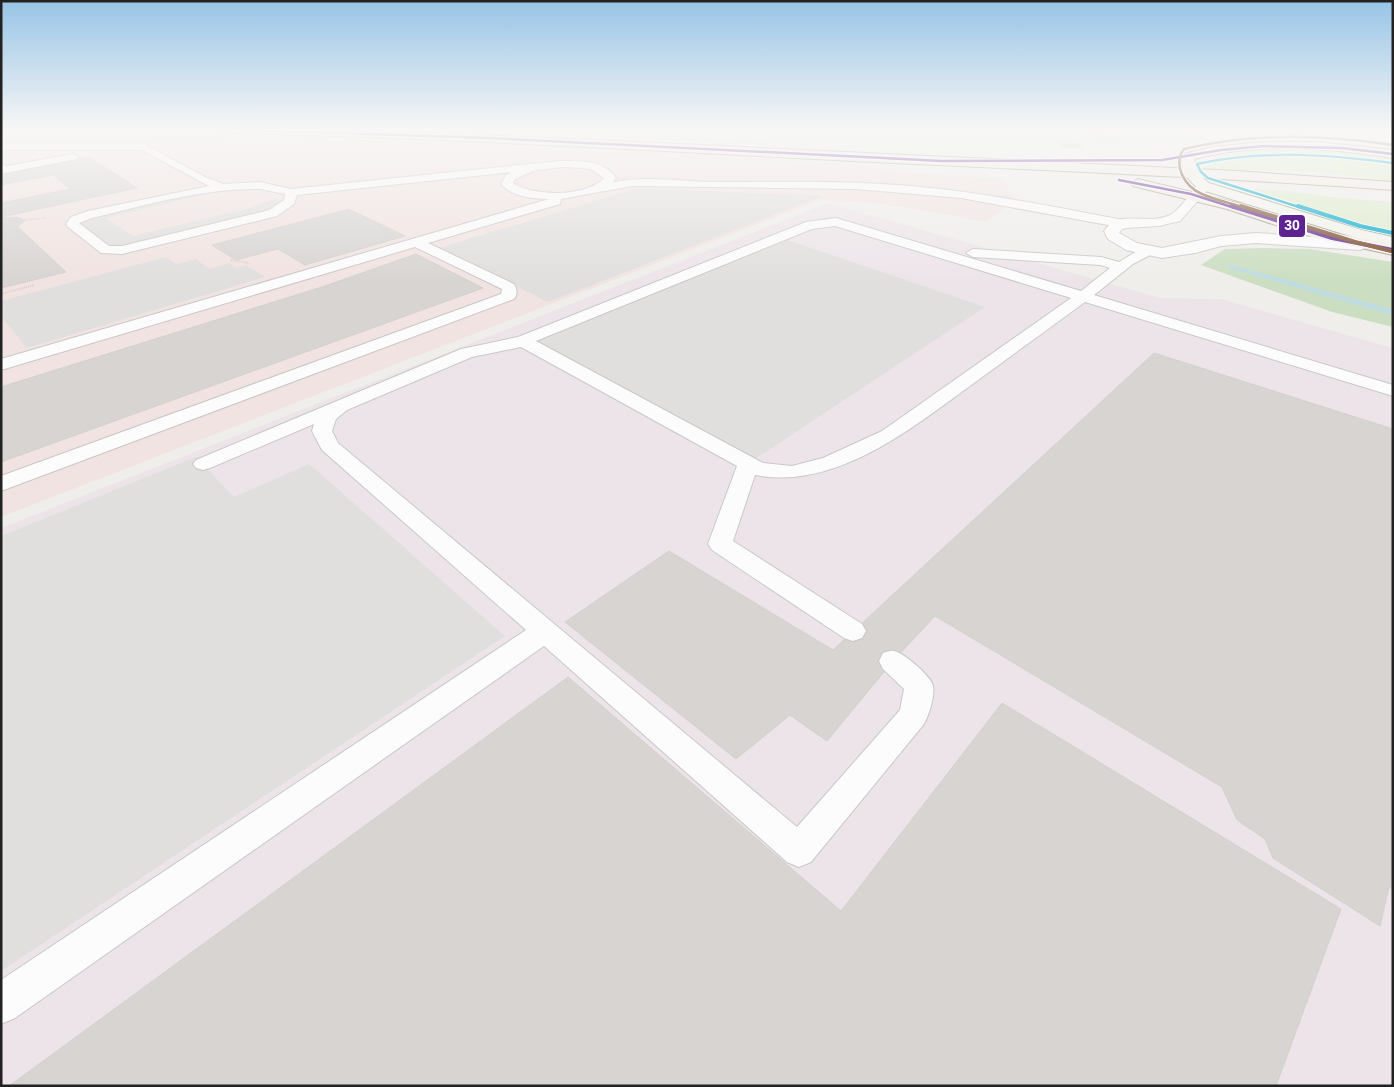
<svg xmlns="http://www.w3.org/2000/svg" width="1394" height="1087" font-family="Helvetica,sans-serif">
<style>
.commercial{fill:#f1e3e1}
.industrial{fill:#ede4e9}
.grass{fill:#ddeccb}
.forest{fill:#cbdec1}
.park{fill:#daf5da}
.parking{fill:#e0dfde}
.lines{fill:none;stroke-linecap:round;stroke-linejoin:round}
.stream{fill:#bfdbe3;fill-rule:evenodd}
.building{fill:#d7d4d2;stroke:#d3d0cc}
.service-casing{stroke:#c9c8c7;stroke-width:2}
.minor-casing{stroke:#c9c8c7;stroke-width:2}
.secondary-casing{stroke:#999a82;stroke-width:2}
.primary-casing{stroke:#a79c86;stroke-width:2}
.path-far1{stroke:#dccecd;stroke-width:1;stroke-dasharray:1 1;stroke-linecap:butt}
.path{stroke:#dccecd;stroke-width:2;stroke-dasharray:1 1;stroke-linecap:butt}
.service{fill:#fdfcfc;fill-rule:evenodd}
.minor{fill:#fdfcfc;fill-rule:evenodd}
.secondary{fill:#f4f4ed;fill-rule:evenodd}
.primary{fill:#f3ede7;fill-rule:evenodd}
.bus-1-far1-casing{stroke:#fff;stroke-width:4.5}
.bus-1-casing{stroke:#fff;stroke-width:5.5}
.bus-2-far1-casing{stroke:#fff;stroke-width:4.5}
.bus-2-casing{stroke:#fff;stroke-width:5.5}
.bus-3-far1-casing{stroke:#fff;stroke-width:4.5}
.bus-3-casing{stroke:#fff;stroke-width:5.5}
.bus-1-far1{stroke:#5d2491;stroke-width:2.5}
.bus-1{stroke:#5d2491;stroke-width:4}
.bus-2-far1{stroke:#7a4b2a;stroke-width:2.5}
.bus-2{stroke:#7a4b2a;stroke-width:4}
.bus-3-far1{stroke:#00a9ce;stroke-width:2.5}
.bus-3{stroke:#00a9ce;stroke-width:4}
.line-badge{stroke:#fff;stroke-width:2}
.badge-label{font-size:14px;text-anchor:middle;font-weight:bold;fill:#fff}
</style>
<rect width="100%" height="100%" fill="#f0eeeb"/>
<!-- commercial -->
<path class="commercial" d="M1 133 342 138 645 150 758 158 856 165 911 173 1004 179 1013 200 987 222 885 204 820 200 1 517Z"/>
<!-- industrial -->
<path class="industrial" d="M828 203 1160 298 1221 299 1393 348V1086H1V528Z"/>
<!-- grass -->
<g class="grass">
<path d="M1301 150 1346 152 1393 158V181L1317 172 1207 169 1208 161C1237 147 1270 150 1301 150Z"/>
<path d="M1233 188 1289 191 1330 197 1393 202V235L1362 229 1246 194Z"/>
</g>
<!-- forest -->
<path class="forest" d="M1264 248 1310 249 1393 262V327L1332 312 1201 265 1225 249Z"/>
<!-- park -->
<path class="park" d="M461 129H1393V134H1316L1088 150 932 154 877 152 850 147 771 141 764 143Z"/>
<!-- parking -->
<g class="parking">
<path d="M1271 129H1346L1369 134 1292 136 1275 133Z"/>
<path d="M638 188 822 196 548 302 439 248Z"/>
<path d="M199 191 216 192 106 218 133 236 250 208 278 198V203L269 210 253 215 125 246 102 244 76 224 81 219Z"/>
<path d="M779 237 985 307 749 463 523 341Z"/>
<path d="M166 257 176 264 196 259 210 269 229 263 236 268 246 265 265 277 27 348 1 316V301Z"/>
<path d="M196 457 234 497 309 464 505 636 1 971V536Z"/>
</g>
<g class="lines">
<!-- stream -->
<g class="stream">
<path d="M459 129H501L767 143 764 145Z"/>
<path d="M1229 264 1393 310V315L1229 268Z"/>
</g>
</g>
<!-- building -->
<g class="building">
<path d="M1097 130 1109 136H1116L1122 140H1099L1082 131Z"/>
<path d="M1055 142H1075L1083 147H1063Z"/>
<path d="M89 157 137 188 1 217V203L70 189 53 175 1 185V174Z"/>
<path d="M349 209 405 236 305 265 278 249 236 260 212 245Z"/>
<path d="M16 217 25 220 18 227 66 272 1 288V218Z"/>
<path d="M416 254 483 288 1 462V387L322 287Z"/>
<path d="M1154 353 1393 429V889L1389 887 1380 926 1273 858 1265 839 1237 820 1222 787 935 616 893 661 827 741 790 715 736 759 565 622 669 551 833 650Z"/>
<path d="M568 677 841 911 1002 703 1341 909 1276 1086H9Z"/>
</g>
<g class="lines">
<defs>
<g id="service">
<path d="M1181 129C1207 129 1239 144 1264 131L1263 129H1272L1274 132C1258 148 1197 142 1181 129Z"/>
<path d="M1 144H144L205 177 223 184 260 182 291 189 559 161C580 161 603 159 616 178L613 182C648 175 683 182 719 182 783 182 847 180 911 186 983 192 1053 207 1124 220L1130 224 1124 228 961 198 856 189 632 186 561 199 560 204 428 243 514 284C517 288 518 295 514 299L1 491V476L501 294 502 289 415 247 1 370V359L549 199C533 199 512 197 501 184L506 175 512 172 297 195 294 204 277 216 122 254 101 253 68 227 66 224 71 217 88 211 209 186 142 150H1ZM565 167 591 169 604 178C587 197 534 197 513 183L515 179 536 170ZM260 189 285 194 284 200 269 210 122 246H109L79 223 92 218C146 205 204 188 260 189Z"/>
<path d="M73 154 77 155 78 157 77 159 5 173 1 172V164L7 166Z"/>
<path d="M836 218 1081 291 1110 268 1100 265 973 257 966 253 973 249 1101 257 1119 262 1142 248H1152L1154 251 1152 254 1133 264 1094 295 1393 385V396L1085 302C1048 329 1011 356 974 383 913 427 836 491 755 475L733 541 862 624 866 631 862 638 853 641 844 638 712 550 708 544 737 466 521 347 472 357 347 410 336 419 332 431 338 443 797 827 900 710 904 689 883 669 879 661 883 653C887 652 891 650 894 651 903 652 932 677 933 686 935 696 929 715 924 724L811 862 799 867 787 862 544 646 15 1018 1 1024V980L526 630 322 450 312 431 314 424 210 468 203 470 196 468 193 464 196 460 461 349 518 337 806 222ZM835 226 1071 298 882 431 823 458 792 466 763 463 536 341 812 229Z"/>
</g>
<path id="minor" d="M1204 182 1211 186 1180 221 1159 226 1126 228 1122 229 1119 233 1137 243 1162 248 1221 236 1256 233 1360 240 1365 242 1368 245 1365 248 1360 250 1256 243 1221 246 1195 253 1162 258 1126 250 1108 239 1104 231C1119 208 1150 226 1170 215 1182 208 1190 193 1199 183Z"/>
<path id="secondary" d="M1263 142H1317L1393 150V158C1327 148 1259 142 1194 159L1198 174 1209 183 1362 230 1393 237V247L1353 237 1199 189C1189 181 1177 168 1184 154L1212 147Z"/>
<g id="primary">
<path d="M199 129 363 130 641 142 1236 171 1393 182V190C1200 176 1007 169 813 159 610 148 407 137 204 132Z"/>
<path d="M1138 179 1237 203 1320 230 1393 245V255L1312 237 1227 209 1133 186 1131 183Z"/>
</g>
</defs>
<!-- service casing -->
<use href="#service" class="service-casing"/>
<!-- minor casing -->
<use href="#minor" class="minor-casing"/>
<!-- secondary casing -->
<use href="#secondary" class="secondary-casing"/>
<!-- primary casing -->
<use href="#primary" class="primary-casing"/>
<!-- path-far1 -->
<g class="path-far1">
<path d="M925 132 933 129"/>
<path d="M1045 138 1062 135 1064 129"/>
</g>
<!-- path -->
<g class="path">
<path d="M25 220 47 218"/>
<path d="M231 260 249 263"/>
<path d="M1 294 34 285"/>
</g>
<!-- service -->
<use href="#service" class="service"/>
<!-- minor -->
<use href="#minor" class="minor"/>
<!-- secondary -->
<use href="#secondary" class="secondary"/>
<!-- primary -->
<use href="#primary" class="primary"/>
<defs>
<g id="bus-1-far1">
<path d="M215 129 490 138 942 161 1162 160 1221 150 1264 146 1342 148 1393 154"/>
<path d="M1119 180 1191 194 1235 208"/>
</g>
<path id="bus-1" d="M1231 206 1332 238 1393 250"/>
<path id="bus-2-far1" d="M1245 208C1231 203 1215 200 1202 194 1185 187 1172 165 1184 149 1254 132 1322 135 1393 145"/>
<path id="bus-2" d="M1241 206 1355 242 1391 251"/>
<path id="bus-3-far1" d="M1302 208 1208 178 1201 172 1197 164C1263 150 1326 154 1392 163"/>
<path id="bus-3" d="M1298 206 1360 226 1393 233"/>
</defs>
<!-- bus-1-far1 casing -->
<use href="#bus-1-far1" class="bus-1-far1-casing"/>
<!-- bus-1 casing -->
<use href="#bus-1" class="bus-1-casing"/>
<!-- bus-2-far1 casing -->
<use href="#bus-2-far1" class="bus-2-far1-casing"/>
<!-- bus-2 casing -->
<use href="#bus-2" class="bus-2-casing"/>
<!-- bus-3-far1 casing -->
<use href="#bus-3-far1" class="bus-3-far1-casing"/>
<!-- bus-3 casing -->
<use href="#bus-3" class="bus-3-casing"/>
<!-- bus-1-far1 -->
<use href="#bus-1-far1" class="bus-1-far1"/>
<!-- bus-1 -->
<use href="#bus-1" class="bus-1"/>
<!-- bus-2-far1 -->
<use href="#bus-2-far1" class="bus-2-far1"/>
<!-- bus-2 -->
<use href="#bus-2" class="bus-2"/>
<!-- bus-3-far1 -->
<use href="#bus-3-far1" class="bus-3-far1"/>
<!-- bus-3 -->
<use href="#bus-3" class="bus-3"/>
</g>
<!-- sky -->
<linearGradient id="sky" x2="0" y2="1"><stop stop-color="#97c4e6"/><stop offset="0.46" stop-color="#f8f7f6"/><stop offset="1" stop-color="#f8f7f6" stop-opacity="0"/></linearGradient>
<rect width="1394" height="282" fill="url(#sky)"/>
<rect class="line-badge" x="1278" y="214" width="28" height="24" rx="5" fill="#5d2491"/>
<g class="badge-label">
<text x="1292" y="230">30</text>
</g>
<!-- border -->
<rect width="1394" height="1087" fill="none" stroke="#222222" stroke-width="5"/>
</svg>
